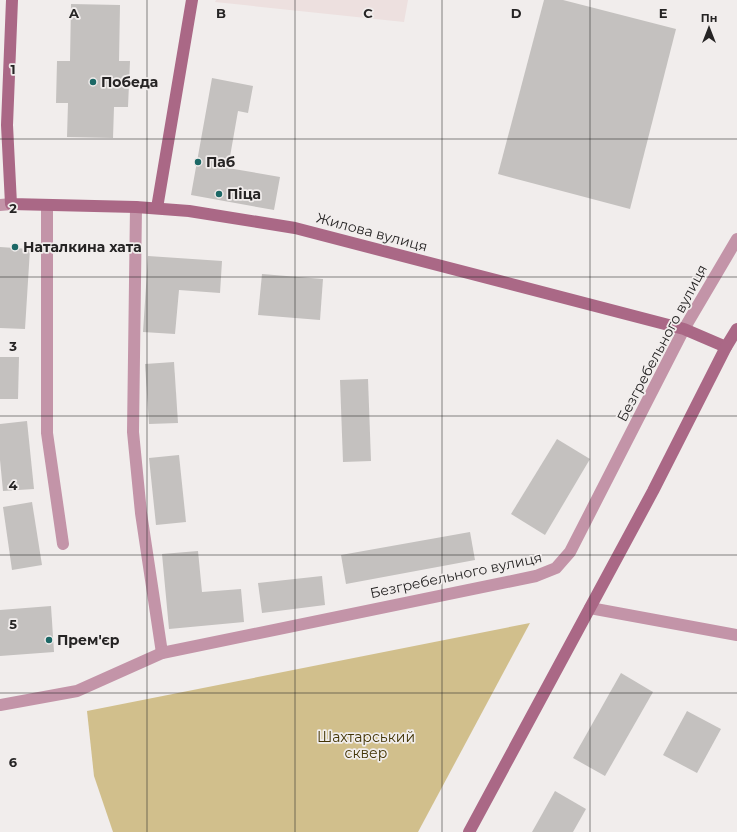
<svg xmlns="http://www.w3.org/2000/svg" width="737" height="832" font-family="Montserrat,sans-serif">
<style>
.built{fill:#ede0df}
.green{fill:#d1bf8c}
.building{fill:#c4c1bf}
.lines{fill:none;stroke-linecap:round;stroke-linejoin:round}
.street{stroke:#c394a8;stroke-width:12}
.secondary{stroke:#aa6886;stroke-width:12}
.grid{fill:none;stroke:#262424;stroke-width:1;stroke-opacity:0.55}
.poi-dot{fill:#1c6866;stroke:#f1edec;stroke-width:1.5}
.labels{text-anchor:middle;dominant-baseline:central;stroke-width:3.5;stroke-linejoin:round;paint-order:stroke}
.poi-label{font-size:14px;font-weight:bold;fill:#262424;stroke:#f1edec;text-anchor:start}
.street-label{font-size:14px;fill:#262424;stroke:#f1edec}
.park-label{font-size:14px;fill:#423405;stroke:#f1edec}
.grid-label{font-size:13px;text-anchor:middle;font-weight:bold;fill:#262424;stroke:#f1edec;stroke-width:3.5;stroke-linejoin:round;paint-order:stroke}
</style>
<rect width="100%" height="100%" fill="#f1edec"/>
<!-- built -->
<path class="built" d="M216 0H408L404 22 215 2Z"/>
<!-- green -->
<path class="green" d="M530 623 418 832H113L94 776 87 711Z"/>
<!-- building -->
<g class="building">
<path d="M544 0H563L676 29 630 209 498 174Z"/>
<path d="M71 4 120 5 119 61H130L128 107H114L113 138 67 137 68 103H56L57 61H70Z"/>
<path d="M212 78 253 86 248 113 238 111 228 168 280 177 274 210 191 195Z"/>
<path d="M0 247 30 249 25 329 0 328Z"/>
<path d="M148 256 222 261 220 293 179 290 175 334 143 332Z"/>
<path d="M262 274 323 279 320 320 258 315Z"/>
<path d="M0 357H19L18 399H0Z"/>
<path d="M174 362 178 423 149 424 145 364Z"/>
<path d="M368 379 371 461 343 462 340 380Z"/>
<path d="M27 421 34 489 3 491 0 460V424Z"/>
<path d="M557 439 590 459 545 535 511 514Z"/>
<path d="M179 455 186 522 156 525 149 458Z"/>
<path d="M32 502 42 565 12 570 3 507Z"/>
<path d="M470 532 475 560 346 584 341 555Z"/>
<path d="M198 551 202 592 241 589 244 622 169 629 162 554Z"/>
<path d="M322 576 325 605 262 613 258 583Z"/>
<path d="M51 606 54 652 0 656V610Z"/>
<path d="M621 673 653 692 605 776 573 758Z"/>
<path d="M687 711 721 729 697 773 663 755Z"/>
<path d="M555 791 586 809 573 832H532Z"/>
</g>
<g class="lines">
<!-- street -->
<g class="street">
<path d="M0 205 11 204"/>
<path d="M47 206V433L63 544"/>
<path d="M136 207 133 432 141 513 162 653"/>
<path d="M590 608 737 635"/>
<path d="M0 705 77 691 162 653 536 576 556 568 570 552 684 329 737 239"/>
</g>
<!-- secondary -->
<g class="secondary">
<path d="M12 0 7 125 11 204 136 207 189 211 295 228 684 329 726 347"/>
<path d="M157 208 192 0"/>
<path d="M469 832 653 491 726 347 737 329"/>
</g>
</g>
<!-- grid -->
<path class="grid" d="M147 0V832M295 0V832M442 0V832M590 0V832M0 139H737M0 277H737M0 416H737M0 555H737M0 693H737"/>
<!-- markers -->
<g class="poi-dot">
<circle cx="93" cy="82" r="4"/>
<circle cx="198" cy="162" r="4"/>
<circle cx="219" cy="194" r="4"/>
<circle cx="15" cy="247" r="4"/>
<circle cx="49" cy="640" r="4"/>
</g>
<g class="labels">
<!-- poi labels -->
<g class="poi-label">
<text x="101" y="82">Победа</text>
<text x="206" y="162">Паб</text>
<text x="227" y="194">Піца</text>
<text x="23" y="247">Наталкина хата</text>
<text x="57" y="640">Прем'єр</text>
</g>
<!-- street labels -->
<g class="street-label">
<text transform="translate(372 232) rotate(15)">Жилова вулиця</text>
<text transform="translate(662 343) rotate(-62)">Безгребельного вулиця</text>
<text transform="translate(456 575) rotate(-12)">Безгребельного вулиця</text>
</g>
<!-- park labels -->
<g class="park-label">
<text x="366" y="737">Шахтарський<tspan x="366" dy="16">сквер</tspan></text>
</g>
</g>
<g class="grid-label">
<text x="74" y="18">A</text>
<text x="221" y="18">B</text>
<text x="368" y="18">C</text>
<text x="516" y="18">D</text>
<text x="663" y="18">E</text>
<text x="13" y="74">1</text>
<text x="13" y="213">2</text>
<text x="13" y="351">3</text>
<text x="13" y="490">4</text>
<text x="13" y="629">5</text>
<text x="13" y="767">6</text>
</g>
<!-- north arrow -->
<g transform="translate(709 28)" stroke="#f1edec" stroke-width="3" paint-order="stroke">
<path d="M0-3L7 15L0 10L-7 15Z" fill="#262424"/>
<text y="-6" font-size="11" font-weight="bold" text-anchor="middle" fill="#262424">Пн</text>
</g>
</svg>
